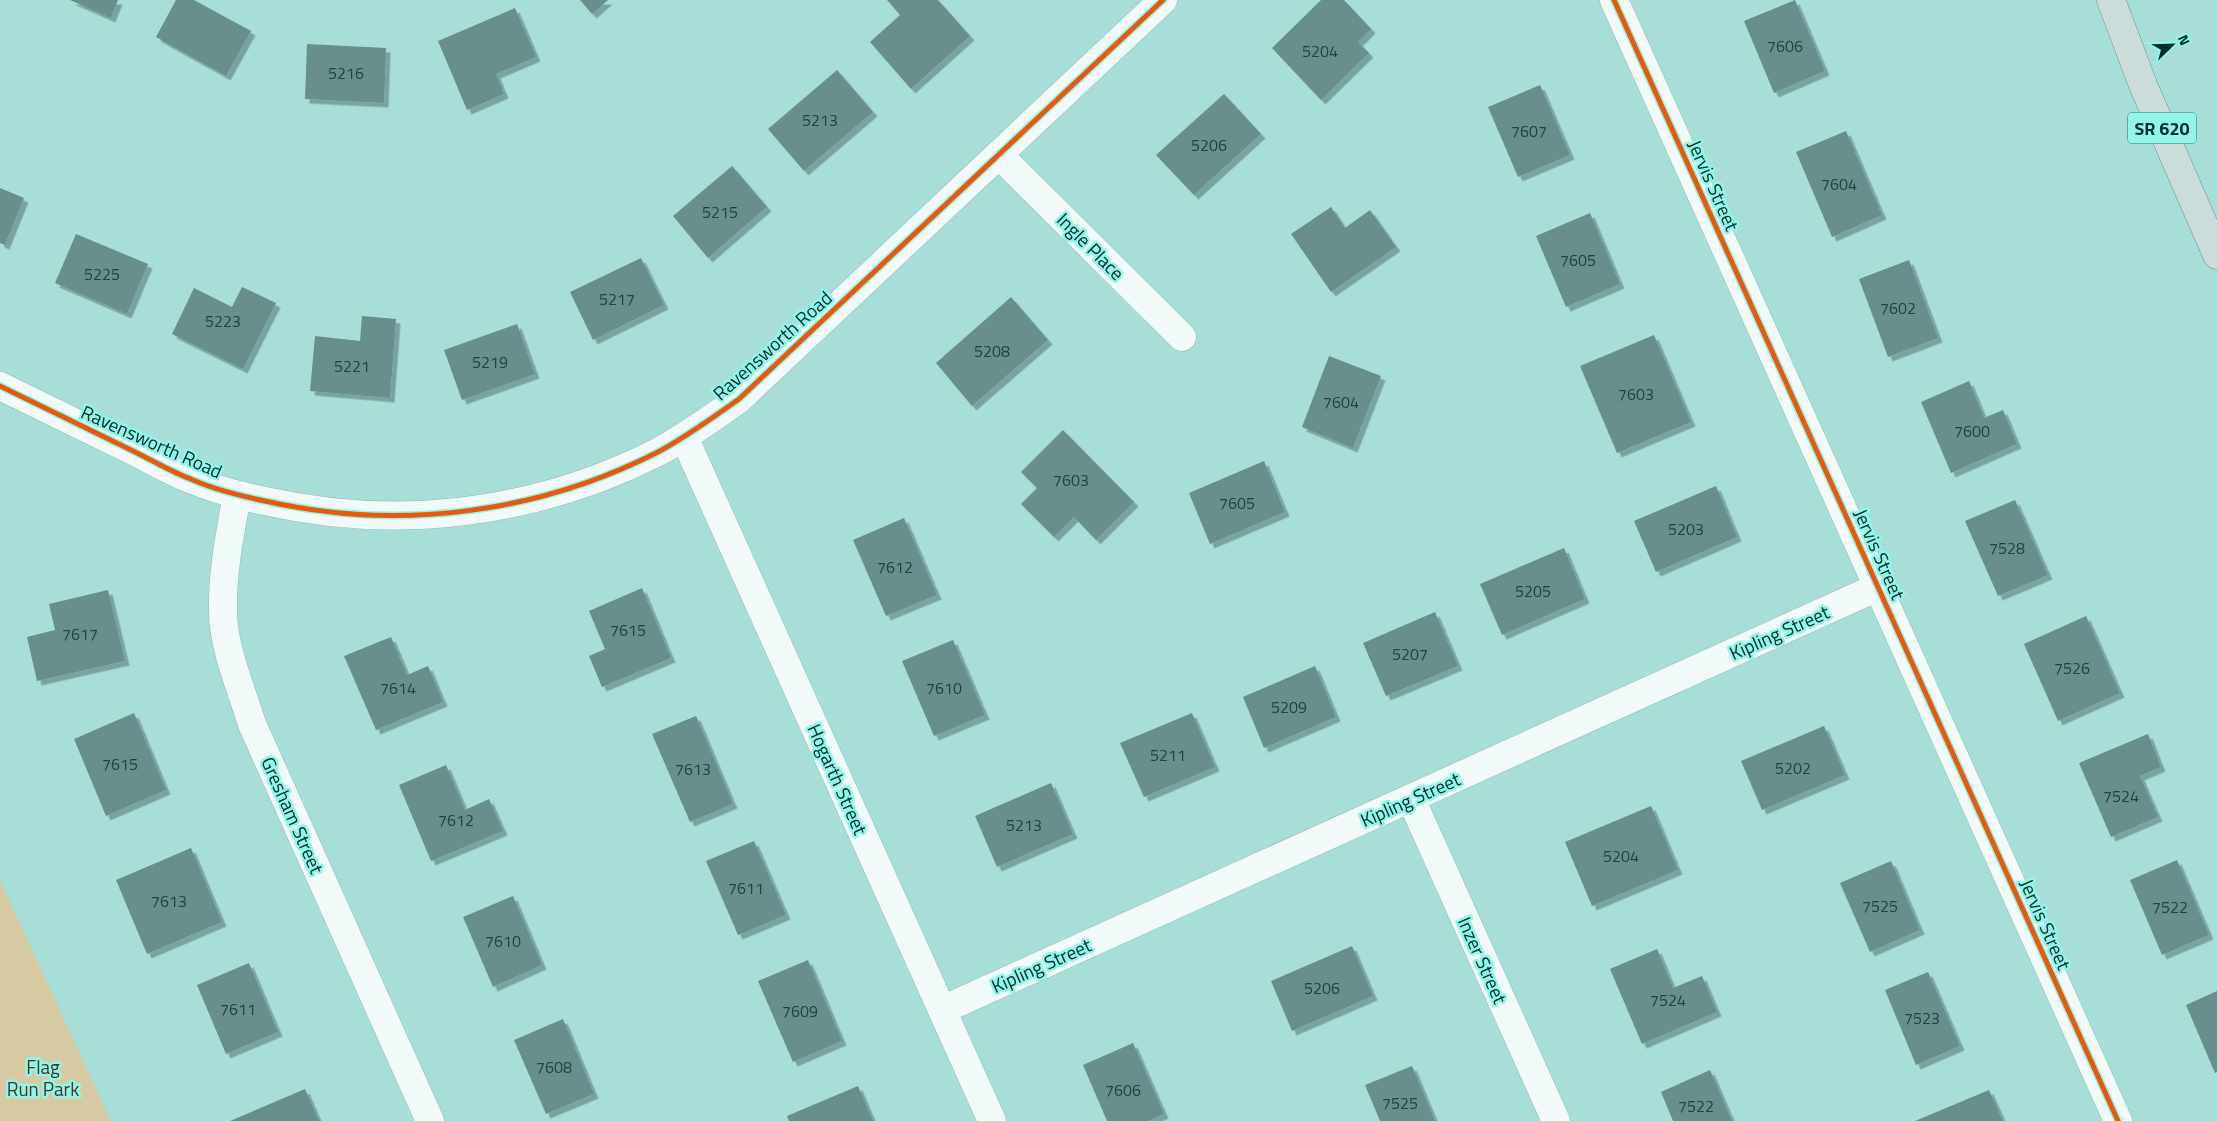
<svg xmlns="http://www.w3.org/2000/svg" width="2217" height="1121" font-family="'Titillium Web',sans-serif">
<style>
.green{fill:#d5caa1}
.building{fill:#678f8c;filter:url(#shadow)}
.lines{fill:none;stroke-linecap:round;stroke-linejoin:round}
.street-casing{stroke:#90bbb6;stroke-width:29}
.primary-casing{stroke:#65928e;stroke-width:29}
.street{stroke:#f2faf9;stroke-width:28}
.primary{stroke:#cbdddb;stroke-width:28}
.cycleway-casing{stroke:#91f5ea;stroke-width:8}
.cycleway{stroke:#e8590c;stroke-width:5}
.labels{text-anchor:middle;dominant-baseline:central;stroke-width:5;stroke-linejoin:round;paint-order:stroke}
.number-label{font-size:16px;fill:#1a4642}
.shield{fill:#91f5ea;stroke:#2c6a64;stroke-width:1}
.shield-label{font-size:18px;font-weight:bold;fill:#002e2a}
.street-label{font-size:19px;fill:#002e2a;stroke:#91f5ea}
.park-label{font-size:19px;fill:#473422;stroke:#91f5ea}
</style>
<defs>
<filter id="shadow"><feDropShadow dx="4.5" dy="4.5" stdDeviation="0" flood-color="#0004"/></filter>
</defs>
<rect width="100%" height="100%" fill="#a8ded8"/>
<!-- green -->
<path class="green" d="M0 880 111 1121H0Z"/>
<!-- building -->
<g class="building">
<path d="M70 0H118L111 18Z"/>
<path d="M176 0H194L251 31 226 76 156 37Z"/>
<path d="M580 0H608L592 14Z"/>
<path d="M887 0H938L970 36 911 89 870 42 900 15Z"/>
<path d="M1321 0H1344L1371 29 1358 42 1369 53 1321 100 1272 48Z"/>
<path d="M1795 0 1825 71 1774 93 1744 21Z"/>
<path d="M515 8 536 57 496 74 504 94 467 110 438 41Z"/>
<path d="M307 44 386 48 384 103 305 99Z"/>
<path d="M837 70 873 112 804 171 768 129Z"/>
<path d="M1540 85 1570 155 1518 177 1488 107Z"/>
<path d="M1224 94 1261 134 1194 195 1156 155Z"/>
<path d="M1846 131 1882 215 1832 237 1796 152Z"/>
<path d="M732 166 767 207 708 258 673 216Z"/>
<path d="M0 188 24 198 5 245 0 243Z"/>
<path d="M1331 207 1345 228 1370 210 1396 247 1331 292 1291 234Z"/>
<path d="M1590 213 1620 284 1566 307 1536 236Z"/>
<path d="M76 234 148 264 127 314 55 283Z"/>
<path d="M641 258 664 305 593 340 570 292Z"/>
<path d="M1909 260 1938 338 1888 357 1859 279Z"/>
<path d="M242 287 276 303 243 369 172 334 194 288 232 307Z"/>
<path d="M1011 297 1048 340 972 406 936 363Z"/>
<path d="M362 316 396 319 390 398 310 391 315 336 360 341Z"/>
<path d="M517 324 535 374 462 400 444 350Z"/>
<path d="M1654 335 1691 422 1617 453 1580 366Z"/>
<path d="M1329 356 1381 376 1353 448 1302 427Z"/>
<path d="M1969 381 1984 418 2003 410 2017 444 1951 473 1921 402Z"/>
<path d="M1063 430 1134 502 1096 540 1074 517 1054 537 1021 504 1037 488 1021 472Z"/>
<path d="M1264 461 1285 512 1210 544 1189 493Z"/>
<path d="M1716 486 1737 537 1656 572 1634 521Z"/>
<path d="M2015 500 2048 575 1998 596 1965 521Z"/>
<path d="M904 518 937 595 886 616 853 540Z"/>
<path d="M1564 548 1585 599 1502 635 1480 584Z"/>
<path d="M642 588 671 658 602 687 589 656 605 649 589 611Z"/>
<path d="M108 590 125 661 37 681 27 637 55 630 49 604Z"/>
<path d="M1435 612 1458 666 1386 696 1363 643Z"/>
<path d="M2086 616 2120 693 2058 721 2024 644Z"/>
<path d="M391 637 407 675 428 666 443 702 376 730 344 656Z"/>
<path d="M953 640 985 715 934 736 902 661Z"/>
<path d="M1315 666 1336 717 1264 748 1243 697Z"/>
<path d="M134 713 166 790 106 816 74 739Z"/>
<path d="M1192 713 1215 767 1144 797 1120 743Z"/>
<path d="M696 716 733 804 690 822 652 734Z"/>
<path d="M1824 726 1845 775 1762 810 1741 761Z"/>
<path d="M2148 734 2161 767 2140 776 2158 817 2111 837 2079 763Z"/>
<path d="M446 765 465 810 489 799 503 831 431 861 399 785Z"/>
<path d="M1051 783 1073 834 997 867 975 816Z"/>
<path d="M1651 806 1678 870 1592 906 1565 842Z"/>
<path d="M754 841 786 915 738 935 706 861Z"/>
<path d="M191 848 222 922 147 954 116 880Z"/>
<path d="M2177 860 2209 935 2162 955 2130 880Z"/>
<path d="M1891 861 1920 930 1870 952 1840 883Z"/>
<path d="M513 896 542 965 493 987 463 917Z"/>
<path d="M1352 946 1373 996 1292 1031 1271 981Z"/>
<path d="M1657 949 1673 988 1702 976 1717 1012 1642 1044 1610 969Z"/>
<path d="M808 960 842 1041 793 1062 758 981Z"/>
<path d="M249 963 278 1032 226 1054 197 985Z"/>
<path d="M1928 972 1960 1046 1916 1065 1885 990Z"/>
<path d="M2217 991V1072L2215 1073 2186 1005Z"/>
<path d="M563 1019 594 1094 546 1114 514 1040Z"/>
<path d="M1133 1043 1164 1114 1148 1121H1107L1083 1065Z"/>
<path d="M1412 1066 1435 1121H1380L1365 1085Z"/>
<path d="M1710 1070 1732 1121H1673L1661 1092Z"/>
<path d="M858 1086 873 1121H789L787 1116Z"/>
<path d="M305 1089 319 1121H230Z"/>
<path d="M1989 1090 2003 1121H1915Z"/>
</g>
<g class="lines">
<defs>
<g id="street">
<path d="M1614 0 2118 1121"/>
<path d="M999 155 1182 337"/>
<path d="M0 386C43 407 86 428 129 449 150 459 171 472 193 480 216 490 241 496 265 501 397 531 535 514 656 453 685 438 712 418 739 399L1163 0"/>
<path d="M684 437 992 1121"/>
<path d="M237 495C230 534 222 572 223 613 224 650 241 688 252 724L430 1121"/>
<path d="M1411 799 1556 1121"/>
<path d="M942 1010 1878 587"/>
</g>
<path id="primary" d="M2111 0 2143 85 2217 255"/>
</defs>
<!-- street casing -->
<use href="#street" class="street-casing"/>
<!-- primary casing -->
<use href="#primary" class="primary-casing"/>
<!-- street -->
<use href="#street" class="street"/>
<!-- primary -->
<use href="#primary" class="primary"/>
<defs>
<g id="cycleway">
<path d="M1614 0 2118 1121"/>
<path d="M0 386C43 407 86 428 129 449 150 459 171 472 193 480 216 490 241 496 265 501 397 531 535 514 656 453 685 438 712 418 739 399L1163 0"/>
</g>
</defs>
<!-- cycleway casing -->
<use href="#cycleway" class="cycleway-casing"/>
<!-- cycleway -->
<use href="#cycleway" class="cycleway"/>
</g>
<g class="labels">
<!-- number labels -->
<g class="number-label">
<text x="1785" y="46">7606</text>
<text x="1320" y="51">5204</text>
<text x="346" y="73">5216</text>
<text x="820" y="120">5213</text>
<text x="1529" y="131">7607</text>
<text x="1209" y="145">5206</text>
<text x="1839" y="184">7604</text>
<text x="720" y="212">5215</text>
<text x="1578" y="260">7605</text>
<text x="102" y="274">5225</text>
<text x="617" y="299">5217</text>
<text x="1898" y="308">7602</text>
<text x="223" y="321">5223</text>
<text x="992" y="351">5208</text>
<text x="490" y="362">5219</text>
<text x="352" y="366">5221</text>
<text x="1636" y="394">7603</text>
<text x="1341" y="402">7604</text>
<text x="1972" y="431">7600</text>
<text x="1071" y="480">7603</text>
<text x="1237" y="503">7605</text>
<text x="1686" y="529">5203</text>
<text x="2007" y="548">7528</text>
<text x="895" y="567">7612</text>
<text x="1533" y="591">5205</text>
<text x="628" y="630">7615</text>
<text x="80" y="634">7617</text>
<text x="1410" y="654">5207</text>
<text x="2072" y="668">7526</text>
<text x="398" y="688">7614</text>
<text x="944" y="688">7610</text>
<text x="1289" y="707">5209</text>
<text x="1168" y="755">5211</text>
<text x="120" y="764">7615</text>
<text x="1793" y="768">5202</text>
<text x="693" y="769">7613</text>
<text x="2121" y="796">7524</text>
<text x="456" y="820">7612</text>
<text x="1024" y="825">5213</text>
<text x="1621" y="856">5204</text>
<text x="746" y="888">7611</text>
<text x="169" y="901">7613</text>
<text x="1880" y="906">7525</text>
<text x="2170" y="907">7522</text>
<text x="503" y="941">7610</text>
<text x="1322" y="988">5206</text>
<text x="1668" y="1000">7524</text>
<text x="238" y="1009">7611</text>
<text x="800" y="1011">7609</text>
<text x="1922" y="1018">7523</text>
<text x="554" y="1067">7608</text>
<text x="1123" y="1090">7606</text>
<text x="1400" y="1103">7525</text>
<text x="1696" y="1106">7522</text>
</g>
<!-- shield labels -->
<rect class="shield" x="2128" y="112.5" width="68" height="31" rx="4"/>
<g class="shield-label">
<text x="2162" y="128">SR 620</text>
</g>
<!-- street labels -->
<g class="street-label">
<text transform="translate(1714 185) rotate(66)">Jervis Street</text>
<text transform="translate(1091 246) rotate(45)">Ingle Place</text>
<text transform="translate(772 345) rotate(-42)">Ravensworth Road</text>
<text transform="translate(152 441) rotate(24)">Ravensworth Road</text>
<text transform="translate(1880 554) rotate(66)">Jervis Street</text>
<text transform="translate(1779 632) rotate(-24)">Kipling Street</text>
<text transform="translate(838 779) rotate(66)">Hogarth Street</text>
<text transform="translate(1410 799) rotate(-24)">Kipling Street</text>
<text transform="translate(293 815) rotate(66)">Gresham Street</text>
<text transform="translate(2046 924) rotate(66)">Jervis Street</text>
<text transform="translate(1483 960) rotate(66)">Inzer Street</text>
<text transform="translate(1041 965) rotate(-24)">Kipling Street</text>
</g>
<!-- park labels -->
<g class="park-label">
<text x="43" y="1066">Flag<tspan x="43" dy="22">Run Park</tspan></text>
</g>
</g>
<!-- north arrow -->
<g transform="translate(2172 45) rotate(67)" stroke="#91f5ea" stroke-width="4" paint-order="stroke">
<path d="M0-4L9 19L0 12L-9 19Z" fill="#002e2a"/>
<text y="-8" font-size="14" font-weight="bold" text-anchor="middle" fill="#002e2a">N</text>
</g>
</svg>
